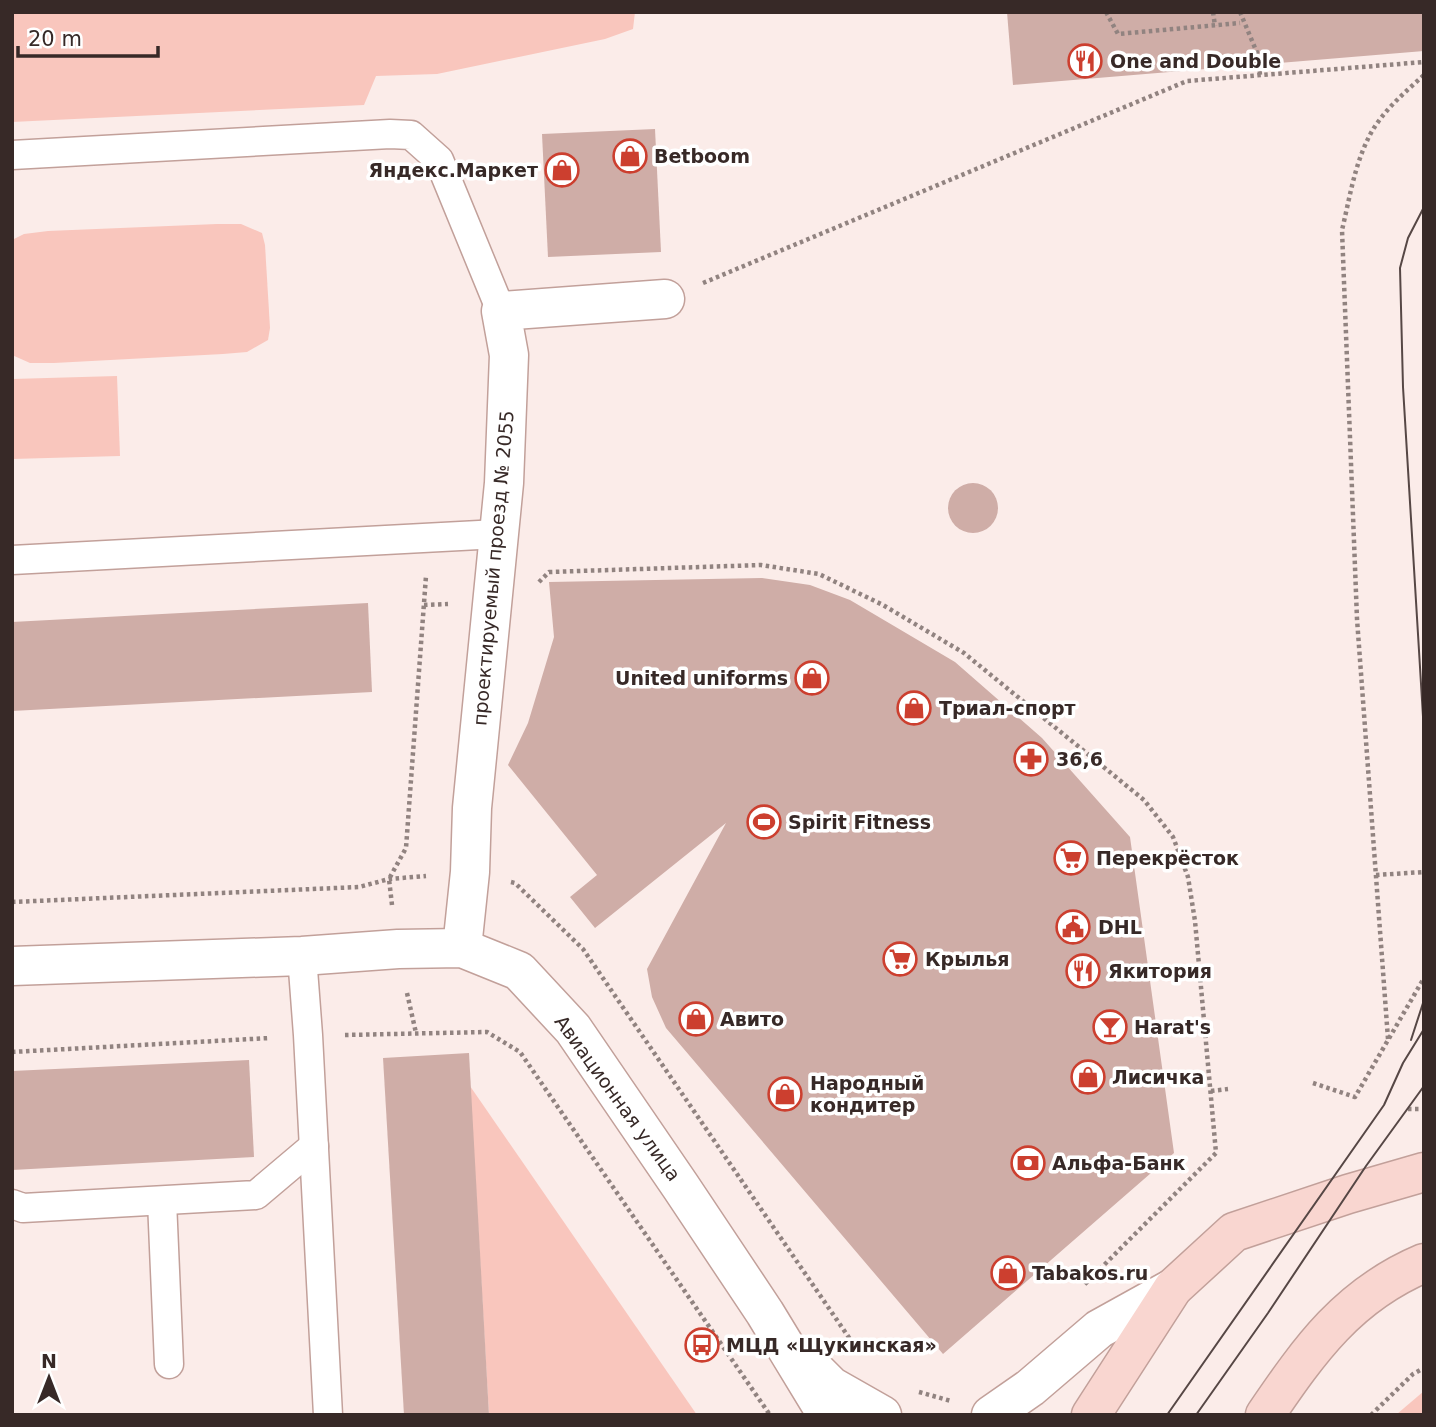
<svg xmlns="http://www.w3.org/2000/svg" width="1436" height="1427" font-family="'DejaVu Sans',sans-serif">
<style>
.green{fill:#f9c6bd}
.building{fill:#cfada7}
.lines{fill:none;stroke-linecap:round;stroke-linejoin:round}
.service-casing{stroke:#c2a09a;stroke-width:31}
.minor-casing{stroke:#c2a09a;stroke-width:41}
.secondary-casing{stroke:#c2a09a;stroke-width:41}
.path{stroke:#918380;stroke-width:4.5;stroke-dasharray:3.5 3.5;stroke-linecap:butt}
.service{stroke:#fff;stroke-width:28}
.minor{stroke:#fff;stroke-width:38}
.secondary{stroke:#f9d6d0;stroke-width:38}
.tram{stroke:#564745;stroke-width:2}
.labels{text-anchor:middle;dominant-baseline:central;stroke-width:7;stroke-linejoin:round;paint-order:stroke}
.poi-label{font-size:19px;font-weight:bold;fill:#372927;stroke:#fff;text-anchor:start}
.street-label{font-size:19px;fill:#372927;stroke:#fff}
</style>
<rect width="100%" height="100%" fill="#fbece9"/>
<!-- green -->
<g class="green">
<path d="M12 12H635L633 29 605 39 437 74 376 76 364 105 12 122Z"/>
<path d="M217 224H241L262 233 265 245 270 328 268 340 247 352 223 354 54 363H30L12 355V240L24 234 48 231Z"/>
<path d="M117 376 120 456 12 459V379Z"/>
<path d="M470 1086 697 1415H489Z"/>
<path d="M1424 1391V1415H1396L1397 1414Z"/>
</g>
<!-- building -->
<g class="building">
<path d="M1007 12H1424V51L1013 85Z"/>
<path d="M655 129 661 252 548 257 542 134Z"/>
<circle cx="973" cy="508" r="25"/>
<path d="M762 578 810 585 850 600 955 662 1042 738 1130 837 1174 1153 943 1354 666 1028 652 997 647 969 726 823 595 928 570 897 597 875 508 765 528 723 554 637 549 582Z"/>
<path d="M368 603 372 692 12 711V622Z"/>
<path d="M469 1053 489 1415H404L383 1058Z"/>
<path d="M249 1060 254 1157 12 1170V1071Z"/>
</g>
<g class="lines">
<defs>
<g id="service">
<path d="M12 155 390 134 411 135 439 160 501 311"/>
<path d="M12 560 498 534"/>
<path d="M302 956 308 1035 328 1415"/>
<path d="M162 1201 169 1364"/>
<path d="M12 1204 23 1208 256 1195 314 1146"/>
</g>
<g id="minor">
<path d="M462 948 470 872 472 808 504 483 509 355 501 311 665 299"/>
<path d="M12 966 302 956 398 949 462 948 519 971 573 1029 681 1187 765 1313 827 1415"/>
<path d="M806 1361 831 1386 882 1415"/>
<path d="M991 1415 1030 1388 1099 1329 1173 1288"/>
</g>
<g id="secondary">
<path d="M1091 1415 1173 1288 1234 1232 1348 1194 1424 1172"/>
<path d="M1265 1415C1310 1349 1348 1295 1424 1263"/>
</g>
</defs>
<!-- service casing -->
<use href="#service" class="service-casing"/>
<!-- minor casing -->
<use href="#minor" class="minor-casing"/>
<!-- secondary casing -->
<use href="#secondary" class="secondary-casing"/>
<!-- path -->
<g class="path">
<path d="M1106 12 1118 34 1240 23"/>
<path d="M1213 12 1215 26"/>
<path d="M1240 12 1258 55 1260 75"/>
<path d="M703 283 1187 81 1424 62"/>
<path d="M539 582 549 572 761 565 819 574 883 605 964 653 1144 800 1173 837 1188 877 1195 921 1216 1153 1083 1286"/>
<path d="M424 605 448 604"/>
<path d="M1376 875 1424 872"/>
<path d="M511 882 515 883 583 949 852 1342"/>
<path d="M12 902 359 887 389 879 426 876"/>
<path d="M392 905 389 879 406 848 426 576"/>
<path d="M407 993 416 1033"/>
<path d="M345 1035 487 1032 520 1052 770 1415"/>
<path d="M1388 1039 1357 619 1342 230C1349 201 1354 168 1367 141 1379 114 1403 94 1424 75"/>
<path d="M12 1052 270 1038"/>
<path d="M1313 1083 1355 1097 1424 978"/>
<path d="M1211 1091 1228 1089"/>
<path d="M1408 1109H1424"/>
<path d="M919 1392 951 1401"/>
<path d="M1371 1415 1413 1374 1424 1368"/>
</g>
<!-- service -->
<use href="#service" class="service"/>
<!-- minor -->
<use href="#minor" class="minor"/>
<!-- secondary -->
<use href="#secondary" class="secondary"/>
<!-- tram -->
<g class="tram">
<path d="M1424 207 1408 238 1400 268 1403 387 1424 733"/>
<path d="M1411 1040 1424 1000"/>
<path d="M1167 1415 1384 1105 1403 1063 1424 1029"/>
<path d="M1196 1415 1268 1313 1366 1166 1424 1086"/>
</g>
</g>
<!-- icons -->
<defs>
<symbol id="restaurant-ring" viewBox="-11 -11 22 22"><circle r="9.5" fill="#fff" stroke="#cc3f2f" stroke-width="1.5"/><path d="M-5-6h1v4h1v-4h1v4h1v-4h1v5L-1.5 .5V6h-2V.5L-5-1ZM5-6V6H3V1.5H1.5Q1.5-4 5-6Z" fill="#cc3f2f"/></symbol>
<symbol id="shop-ring" viewBox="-11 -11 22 22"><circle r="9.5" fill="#fff" stroke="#cc3f2f" stroke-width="1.5"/><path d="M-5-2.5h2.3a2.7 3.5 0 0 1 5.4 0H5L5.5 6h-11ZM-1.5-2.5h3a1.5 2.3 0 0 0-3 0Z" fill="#cc3f2f"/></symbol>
<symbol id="pharmacy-ring" viewBox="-11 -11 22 22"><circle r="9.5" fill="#fff" stroke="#cc3f2f" stroke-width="1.5"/><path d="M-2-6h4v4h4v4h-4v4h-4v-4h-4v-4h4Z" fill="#cc3f2f"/></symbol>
<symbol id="stadium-ring" viewBox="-11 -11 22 22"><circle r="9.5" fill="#fff" stroke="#cc3f2f" stroke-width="1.5"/><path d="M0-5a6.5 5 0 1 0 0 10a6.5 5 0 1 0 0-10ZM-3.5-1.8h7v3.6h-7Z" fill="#cc3f2f"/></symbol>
<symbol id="supermarket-ring" viewBox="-11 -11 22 22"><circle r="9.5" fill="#fff" stroke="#cc3f2f" stroke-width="1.5"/><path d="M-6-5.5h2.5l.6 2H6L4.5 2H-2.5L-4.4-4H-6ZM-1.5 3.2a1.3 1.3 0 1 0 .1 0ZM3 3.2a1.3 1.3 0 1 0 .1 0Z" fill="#cc3f2f"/></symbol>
<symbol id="civic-ring" viewBox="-11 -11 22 22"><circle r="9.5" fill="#fff" stroke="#cc3f2f" stroke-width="1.5"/><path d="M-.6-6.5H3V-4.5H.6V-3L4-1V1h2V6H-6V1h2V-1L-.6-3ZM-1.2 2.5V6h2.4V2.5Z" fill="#cc3f2f"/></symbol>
<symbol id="bar-ring" viewBox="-11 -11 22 22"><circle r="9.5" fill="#fff" stroke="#cc3f2f" stroke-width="1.5"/><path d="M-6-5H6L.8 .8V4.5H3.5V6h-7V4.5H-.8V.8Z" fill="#cc3f2f"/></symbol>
<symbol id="bank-ring" viewBox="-11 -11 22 22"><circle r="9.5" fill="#fff" stroke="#cc3f2f" stroke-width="1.5"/><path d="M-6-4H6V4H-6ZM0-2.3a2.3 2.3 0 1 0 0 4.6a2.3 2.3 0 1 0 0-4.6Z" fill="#cc3f2f"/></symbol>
<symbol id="bus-ring" viewBox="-11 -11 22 22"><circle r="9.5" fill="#fff" stroke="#cc3f2f" stroke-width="1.5"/><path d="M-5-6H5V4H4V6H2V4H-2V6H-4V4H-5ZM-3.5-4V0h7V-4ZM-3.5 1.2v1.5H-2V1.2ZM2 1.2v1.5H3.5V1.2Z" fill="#cc3f2f"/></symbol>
</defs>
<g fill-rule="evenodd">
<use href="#restaurant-ring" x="1066" y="42" width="38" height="38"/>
<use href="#shop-ring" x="611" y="137" width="38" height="38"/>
<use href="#shop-ring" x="543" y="151" width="38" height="38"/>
<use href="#shop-ring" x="793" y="659" width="38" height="38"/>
<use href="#shop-ring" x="895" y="689" width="38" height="38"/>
<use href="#pharmacy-ring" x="1012" y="740" width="38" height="38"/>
<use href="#stadium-ring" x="745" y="803" width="38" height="38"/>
<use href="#supermarket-ring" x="1052" y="839" width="38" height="38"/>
<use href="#civic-ring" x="1054" y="908" width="38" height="38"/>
<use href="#supermarket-ring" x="881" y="940" width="38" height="38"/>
<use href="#restaurant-ring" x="1064" y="952" width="38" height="38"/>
<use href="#shop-ring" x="677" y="1000" width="38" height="38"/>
<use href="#bar-ring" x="1091" y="1008" width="38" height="38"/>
<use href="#shop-ring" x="1069" y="1058" width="38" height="38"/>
<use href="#shop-ring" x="766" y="1075" width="38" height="38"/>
<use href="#bank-ring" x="1009" y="1144" width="38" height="38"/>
<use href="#shop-ring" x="989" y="1254" width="38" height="38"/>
<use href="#bus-ring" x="683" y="1326" width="38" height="38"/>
</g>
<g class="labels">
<!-- poi labels -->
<g class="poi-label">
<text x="1110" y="61">One and Double</text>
<text x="654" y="156">Betboom</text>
<text x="538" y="170" text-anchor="end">Яндекс.Маркет</text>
<text x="788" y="678" text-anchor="end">United uniforms</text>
<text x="939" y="708">Триал-спорт</text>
<text x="1056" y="759">36,6</text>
<text x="788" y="822">Spirit Fitness</text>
<text x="1096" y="858">Перекрёсток</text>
<text x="1098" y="927">DHL</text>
<text x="925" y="959">Крылья</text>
<text x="1108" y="971">Якитория</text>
<text x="720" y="1019">Авито</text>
<text x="1134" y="1027">Harat's</text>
<text x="1112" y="1077">Лисичка</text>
<text x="810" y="1083">Народный<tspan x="810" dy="22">кондитер</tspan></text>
<text x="1052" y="1163">Альфа-Банк</text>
<text x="1032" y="1273">Tabakos.ru</text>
<text x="726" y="1345">МЦД «Щукинская»</text>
</g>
<!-- street labels -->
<g class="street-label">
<text transform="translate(493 568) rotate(-85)">проектируемый проезд № 2055</text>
<text transform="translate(618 1098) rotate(54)">Авиационная улица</text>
</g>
</g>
<!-- border -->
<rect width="1436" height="1427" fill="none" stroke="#372927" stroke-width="28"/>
<!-- north arrow -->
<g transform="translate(49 1378)" stroke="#ffffff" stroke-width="5" paint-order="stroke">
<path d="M0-5L12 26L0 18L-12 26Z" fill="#372927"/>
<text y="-10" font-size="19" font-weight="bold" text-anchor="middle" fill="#372927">N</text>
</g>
<!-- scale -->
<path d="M18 46v10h140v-10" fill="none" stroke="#372927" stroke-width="3.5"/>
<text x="28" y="46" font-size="21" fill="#372927" stroke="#ffffff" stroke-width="5" paint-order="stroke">20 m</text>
</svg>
